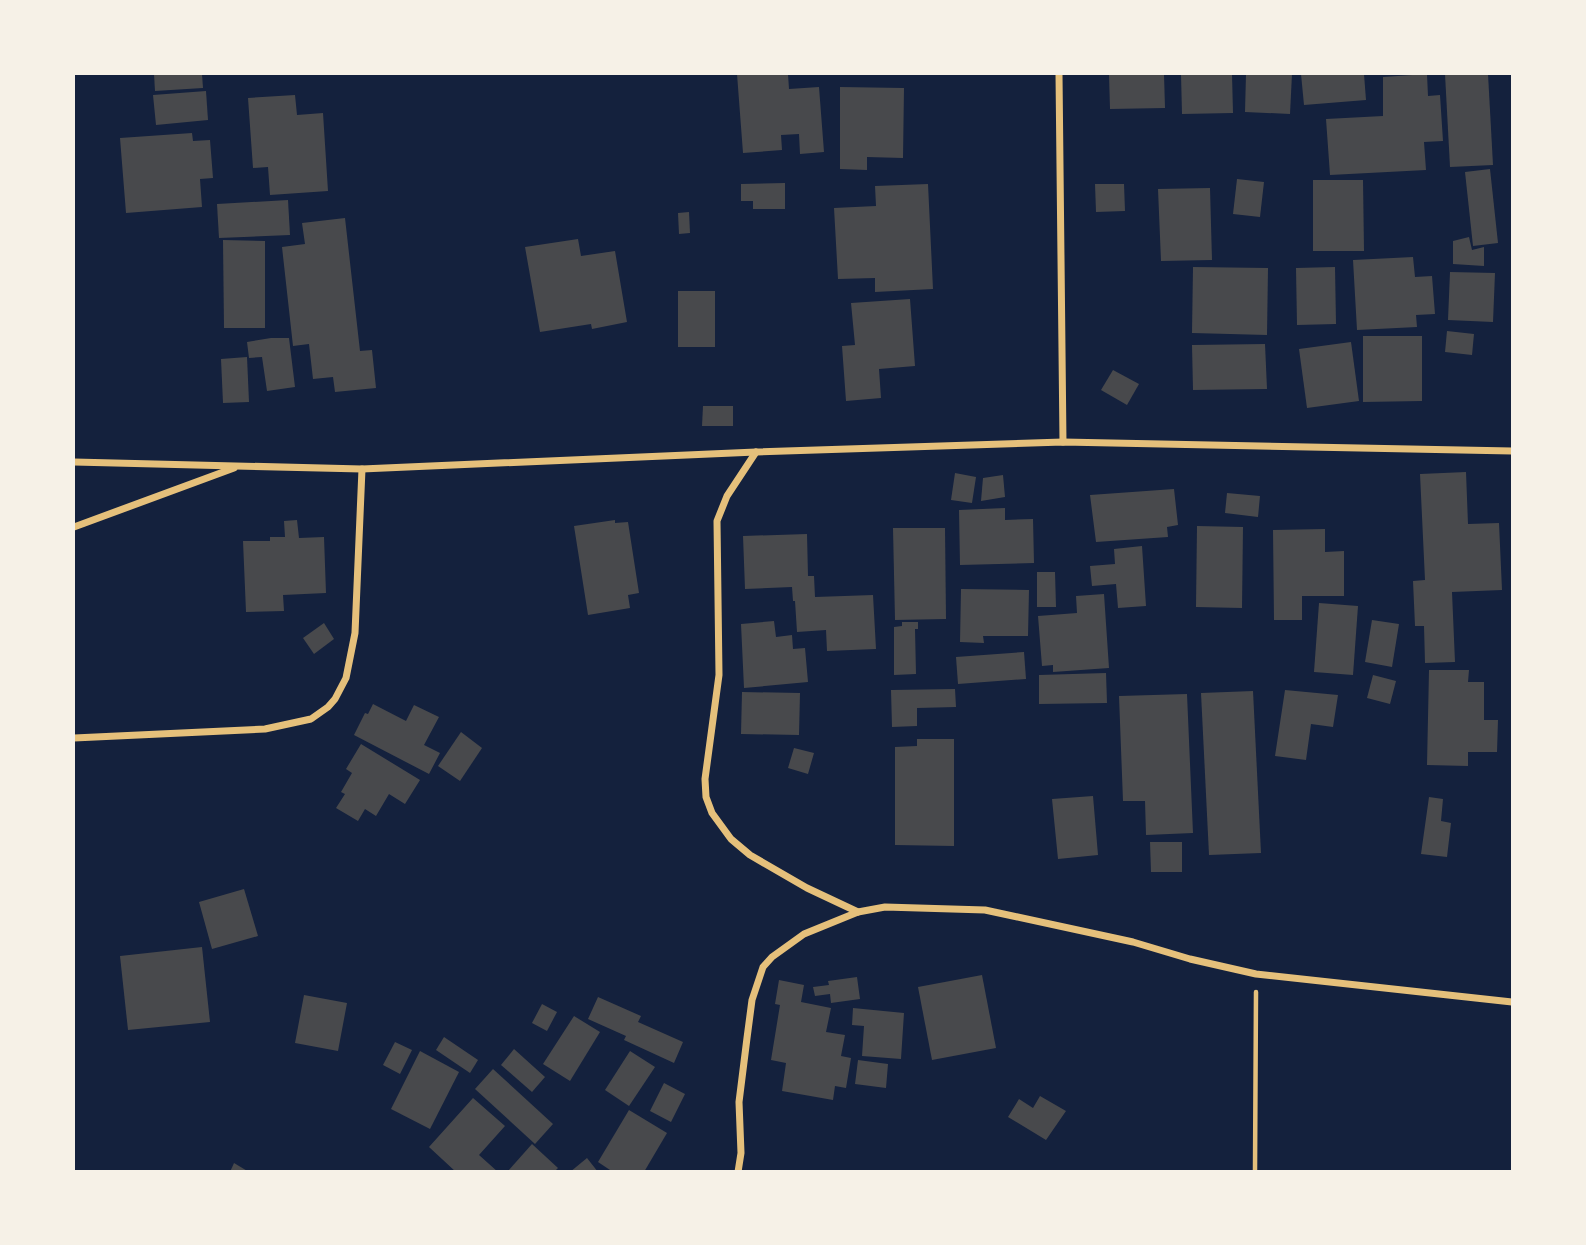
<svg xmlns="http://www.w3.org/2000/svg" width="1586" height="1245" font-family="'IBM Plex Serif',serif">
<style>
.building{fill:#48494c}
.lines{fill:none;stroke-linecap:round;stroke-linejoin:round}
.path{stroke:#e5c07b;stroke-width:4.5}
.minor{stroke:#e5c07b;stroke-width:7}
</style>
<rect width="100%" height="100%" fill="#14213d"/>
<!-- building -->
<g class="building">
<path d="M154 74H202L203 88 155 91Z"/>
<path d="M737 74H788L789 89 819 87 824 152 800 154 799 134 781 135 782 150 743 153Z"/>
<path d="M1109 74H1164L1165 108 1110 109Z"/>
<path d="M1181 74H1232L1233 113 1182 114Z"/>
<path d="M1246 74H1292L1290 114 1245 112Z"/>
<path d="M1301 74H1364L1366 100 1304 105Z"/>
<path d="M1427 74 1428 96 1440 95 1443 141 1424 142 1426 170 1330 175 1326 119 1383 116V77Z"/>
<path d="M1445 74H1488L1493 165 1450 167Z"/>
<path d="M840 87 904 88 903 158 867 157V170L840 169Z"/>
<path d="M206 91 208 120 156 125 153 95Z"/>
<path d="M295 95 297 115 323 113 328 191 270 195 268 167 253 168 248 98Z"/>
<path d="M192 133 193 141 210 140 213 178 200 179 202 207 126 213 120 138Z"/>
<path d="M1490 169 1498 243 1473 246 1465 172Z"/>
<path d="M1237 179 1264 182 1260 217 1233 214Z"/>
<path d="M1313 180H1363L1364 251H1313Z"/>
<path d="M785 183V209H753V201H741V184Z"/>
<path d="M928 184 933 289 875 292V278L838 279 834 208 876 206 875 186Z"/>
<path d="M1095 184H1124L1125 211 1096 212Z"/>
<path d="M1210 188 1212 260 1161 261 1158 189Z"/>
<path d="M288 200 290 235 219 238 217 204Z"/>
<path d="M689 212 690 233 679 234 678 213Z"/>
<path d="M345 218 360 351 372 350 376 388 335 392 333 377 313 379 309 344 293 346 282 247 305 244 302 223Z"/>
<path d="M1469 237 1472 250 1484 247V266L1453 264V241Z"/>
<path d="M578 239 581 256 615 251 627 322 592 329 591 324 540 332 525 247Z"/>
<path d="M223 240 265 241V328H224Z"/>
<path d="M1413 257 1415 277 1432 276 1435 314 1416 315 1417 327 1357 330 1353 260Z"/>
<path d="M1193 267 1268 268 1267 335 1192 333Z"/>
<path d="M1335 267 1336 324 1297 325 1296 268Z"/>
<path d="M1450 272 1495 273 1493 322 1448 320Z"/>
<rect x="678" y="291" width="37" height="56"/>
<path d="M910 299 915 366 879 369 881 398 846 401 842 346 855 345 851 303Z"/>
<path d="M1447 331 1474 334 1472 355 1445 352Z"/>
<path d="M1363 336H1422V401L1363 402Z"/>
<path d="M271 338H289L295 387 267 391 262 357 249 358 247 342Z"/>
<path d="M1351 342 1359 401 1307 408 1299 349Z"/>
<path d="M1265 344 1267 389 1193 390 1192 345Z"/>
<path d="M247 357 249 402 223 403 221 359Z"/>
<path d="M1113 370 1139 384 1127 405 1101 390Z"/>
<path d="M703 406H733V426H702Z"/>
<path d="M1466 472 1468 524 1499 523 1502 590 1452 592 1455 662 1425 663 1424 626H1415L1413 581 1425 580 1420 474Z"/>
<path d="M955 473 976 477 972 503 951 500Z"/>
<path d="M1003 475 1005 497 981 501 983 478Z"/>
<path d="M1174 489 1178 525 1167 527 1168 537 1096 542 1090 495Z"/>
<path d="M1227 493 1260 496 1258 517 1225 513Z"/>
<path d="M1005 508V520L1033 519 1034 563 960 565 959 510Z"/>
<path d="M297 520 299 538 324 537 326 593 283 595 284 611 246 612 243 541H270V537H285L284 521Z"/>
<path d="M615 520V523L628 522 639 593 628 595 630 608 588 615 574 526Z"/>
<path d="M1197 526 1243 527 1242 608 1196 607Z"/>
<path d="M893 528H945L946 619 895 620Z"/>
<path d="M1325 529V552L1344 551V596H1302V620H1274L1273 530Z"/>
<path d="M807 534 808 576H814L815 597 873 595 876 649 827 651 826 630 797 632 795 601H793L792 587 745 589 743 536Z"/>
<path d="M1142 546 1146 606 1118 608 1116 584 1092 586 1090 566 1115 564 1114 549Z"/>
<path d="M1037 572H1055L1056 607H1037Z"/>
<path d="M961 589 1029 590 1028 636H983L984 643 960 642Z"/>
<path d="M1104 594 1109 668 1053 672V665L1042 666 1038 616 1077 613 1076 596Z"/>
<path d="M1319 603 1358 606 1353 675 1314 672Z"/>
<path d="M1372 620 1399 624 1392 667 1365 662Z"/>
<path d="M774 621 776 637 792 635 793 649 805 648 808 682 744 688 741 624Z"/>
<path d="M902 622H918V629H915L916 674 894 675V627L902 626Z"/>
<path d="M324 623 334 639 314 654 303 638Z"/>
<path d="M1024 652 1026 679 958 684 956 657Z"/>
<path d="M1429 670H1469L1468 682H1484V720H1498L1497 752H1468V766L1427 765Z"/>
<path d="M1106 673 1107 703 1039 704V675Z"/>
<path d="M1373 675 1396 681 1390 704 1367 698Z"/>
<path d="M955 689 956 707 917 708V726L892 727 891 690Z"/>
<path d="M1285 690 1338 695 1333 727 1311 724 1306 760 1275 756Z"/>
<path d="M1253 691 1261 853 1209 855 1201 693Z"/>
<path d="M742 692 800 693 799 735 741 734Z"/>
<path d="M1187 694 1193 833 1146 835 1145 801H1123L1119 696Z"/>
<path d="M373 704 406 721 414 705 439 717 424 745 440 753 429 774 354 735 365 713 368 714Z"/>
<path d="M461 732 482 748 460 781 438 766Z"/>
<path d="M917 739H954V846L895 845V747L917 746Z"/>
<path d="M361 744 420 780 405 804 389 794 376 816 365 809 358 821 336 808 345 794 341 792 352 773 346 769Z"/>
<path d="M794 748 814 753 808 774 788 768Z"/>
<path d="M1093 796 1098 855 1058 859 1052 799Z"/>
<path d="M1429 797 1443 799 1441 821 1451 823 1447 857 1421 854Z"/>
<path d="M1150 842H1182V872H1151Z"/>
<path d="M244 889 258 936 212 949 199 902Z"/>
<path d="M202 947 210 1022 128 1030 120 956Z"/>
<path d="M982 975 996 1048 932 1060 918 987Z"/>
<path d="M857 977 860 999 831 1003 830 994 815 996 813 987 829 985 828 981Z"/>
<path d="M779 980 804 985 801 1002 831 1008 826 1032 845 1035 841 1056 851 1058 846 1088 835 1086 833 1100 782 1091 786 1063 771 1060 780 1005 775 1004Z"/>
<path d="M304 995 347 1003 338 1051 295 1043Z"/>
<path d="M598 997 641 1016 638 1022 683 1042 674 1063 624 1040 626 1036 588 1019Z"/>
<path d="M542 1004 557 1012 547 1031 532 1023Z"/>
<path d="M853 1008 904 1013 901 1059 862 1056 864 1026 852 1025Z"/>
<path d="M574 1016 600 1032 570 1081 543 1064Z"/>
<path d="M444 1037 478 1060 470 1073 436 1050Z"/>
<path d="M395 1042 412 1050 400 1074 383 1065Z"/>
<path d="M514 1049 545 1077 532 1092 501 1065Z"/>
<path d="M420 1051 459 1072 430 1129 391 1109Z"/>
<path d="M630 1051 655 1067 629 1106 605 1090Z"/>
<path d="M858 1060 888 1064 886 1088 855 1084Z"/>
<path d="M493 1069 553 1124 535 1144 475 1089Z"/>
<path d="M664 1083 685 1094 671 1122 650 1111Z"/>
<path d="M1040 1096 1066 1111 1046 1140 1008 1117 1019 1099 1033 1108Z"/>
<path d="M473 1098 505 1126 479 1155 498 1172H456L429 1147Z"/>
<path d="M629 1110 667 1133 644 1172H613L598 1162Z"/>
<path d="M532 1144 558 1168 554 1172H507Z"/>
<path d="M587 1158 598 1172H570Z"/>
<path d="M234 1163 249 1172H230Z"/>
</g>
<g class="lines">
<!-- path -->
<path class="path" d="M1255 1172 1256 992"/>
<!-- minor -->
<g class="minor">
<path d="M1059 74 1063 442"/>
<path d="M756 452 727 496 717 521 719 675 705 779 706 797 712 813 731 839 750 855 807 888 858 912"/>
<path d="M74 462 362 469 756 452 1063 442 1512 451"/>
<path d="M74 527 234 468"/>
<path d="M74 738 265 729 311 719 328 707 335 699 346 678 355 633 362 469"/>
<path d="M738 1172 741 1153 739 1102 747 1038 752 1000 763 967 772 957 804 934 858 912 885 907 985 910 1133 942 1190 959 1256 974 1512 1002"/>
</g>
</g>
<!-- border -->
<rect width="1586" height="1245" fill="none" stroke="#f6f1e7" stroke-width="150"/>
</svg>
